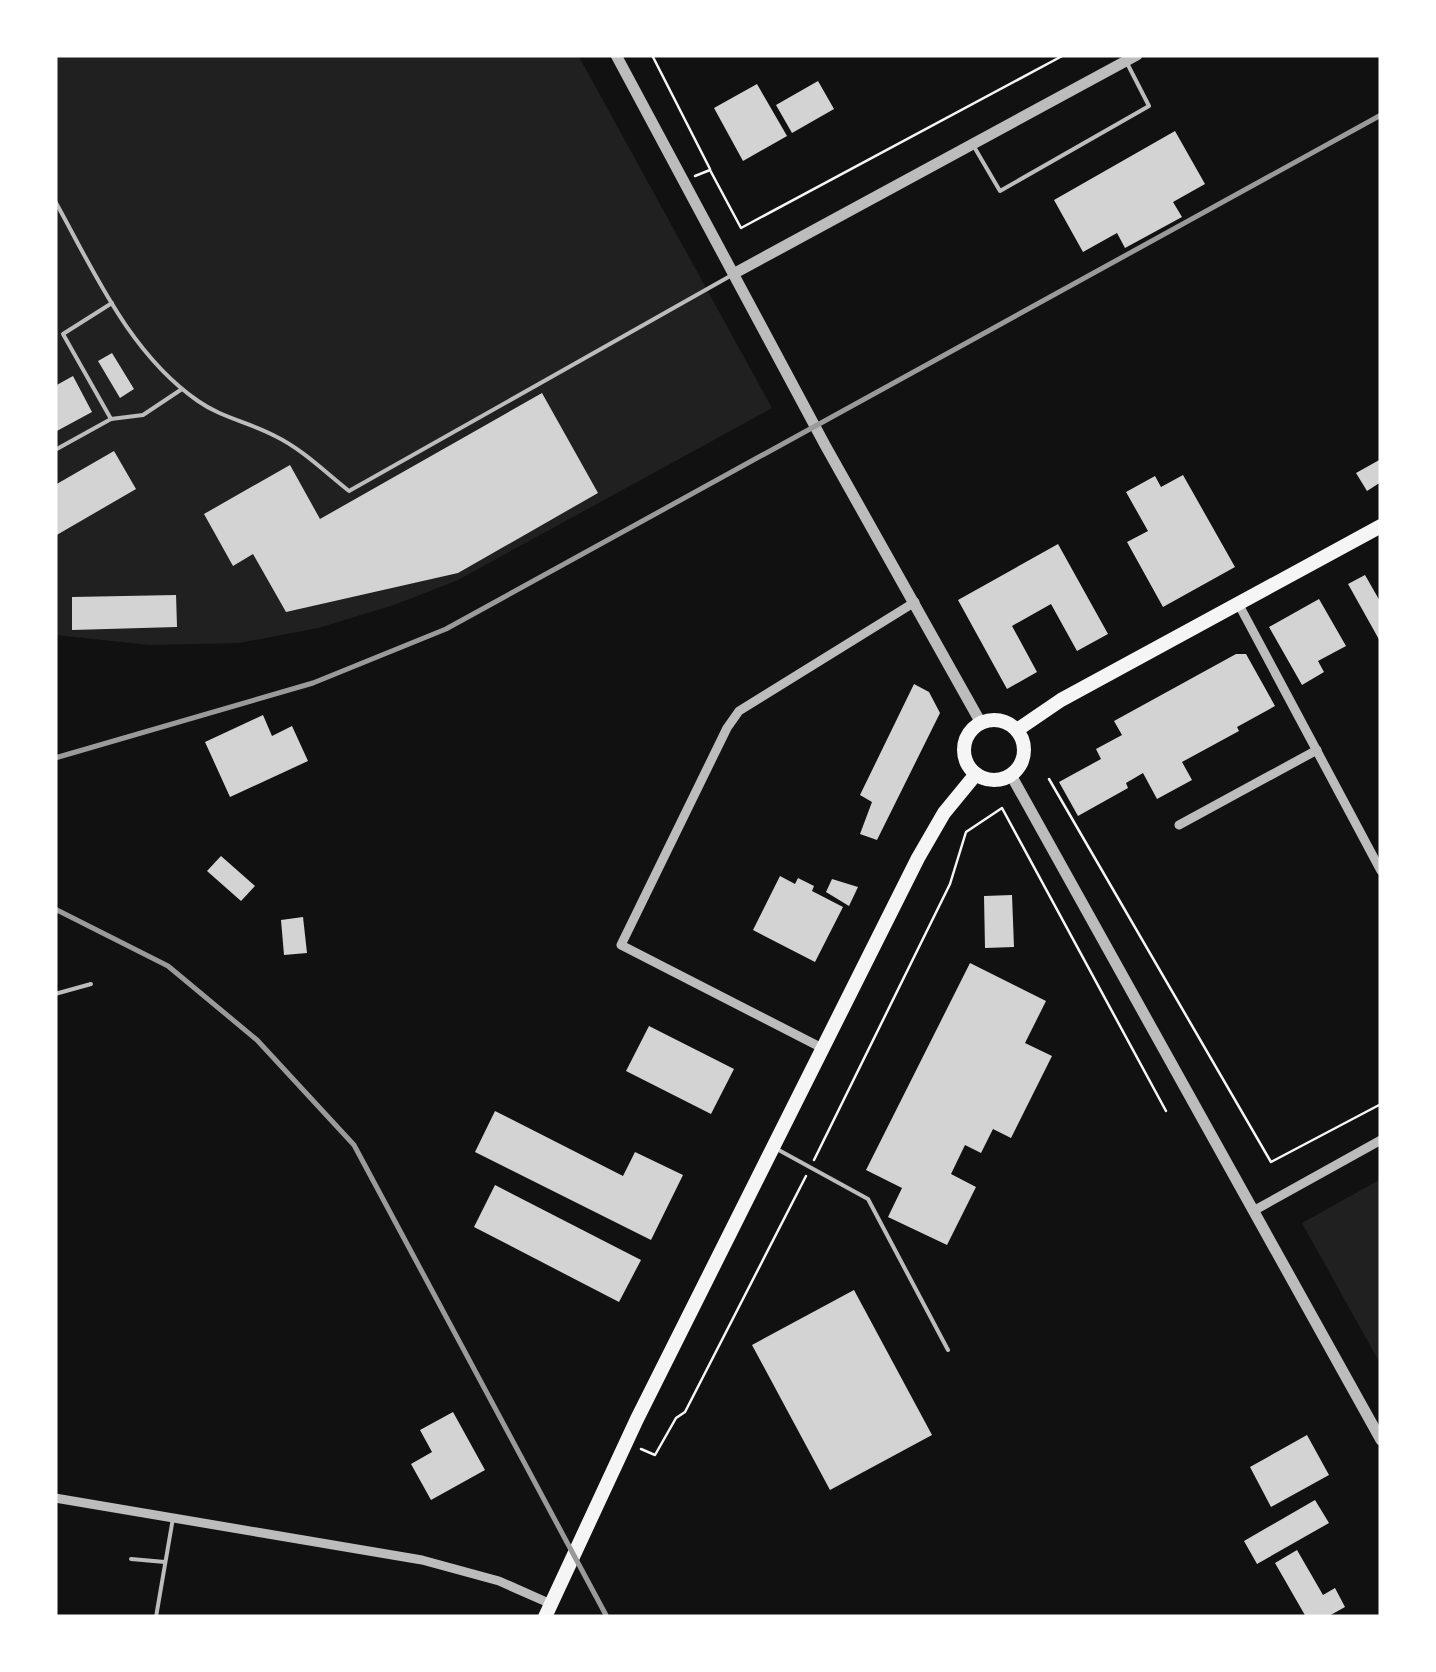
<svg xmlns="http://www.w3.org/2000/svg" width="1436" height="1672" font-family="Lato,sans-serif">
<style>
.green{fill:#202020}
.building{fill:#d3d3d3}
.lines{fill:none;stroke-linecap:round;stroke-linejoin:round}
.path{stroke:#f5f5f5;stroke-width:2.5}
.service{stroke:#bcbcbc;stroke-width:4}
.minor{stroke:#bcbcbc;stroke-width:9}
.tertiary{stroke:#bcbcbc;stroke-width:11}
.primary{stroke:#f5f5f5;stroke-width:14}
.rail{stroke:#9a9a9a;stroke-width:5}
</style>
<rect width="100%" height="100%" fill="#111"/>
<!-- green -->
<g class="green">
<path d="M55 55H578L772 408 458 580 394 605 318 628 239 643 150 645 55 635Z"/>
<path d="M1381 1179V1365L1302 1223Z"/>
</g>
<!-- building -->
<g class="building">
<path d="M818 81 834 109 792 133 776 105Z"/>
<path d="M757 84 787 136 743 161 714 108Z"/>
<path d="M1175 131 1205 184 1173 202 1182 217 1125 248 1117 233 1083 252 1054 200Z"/>
<path d="M112 353 134 389 120 398 98 361Z"/>
<path d="M73 376 92 412 55 432V386Z"/>
<path d="M542 393 598 493 458 573 286 612 253 554 233 566 204 514 290 465 320 519Z"/>
<path d="M114 451 136 489 55 536V485Z"/>
<path d="M1381 459V482L1367 491 1356 473Z"/>
<path d="M1183 475 1235 567 1163 607 1127 542 1148 531 1126 492 1155 476 1161 487Z"/>
<path d="M1058 544 1108 634 1077 651 1051 604 1012 626 1037 672 1007 689 958 600Z"/>
<path d="M1365 575 1381 603V643L1348 584Z"/>
<path d="M176 595 177 627 72 630V597Z"/>
<path d="M1319 599 1346 646 1318 661 1324 672 1302 685 1269 627Z"/>
<path d="M1236 654H1246L1275 706 1237 727 1239 731 1182 762 1192 780 1157 799 1143 773 1126 783 1128 788 1078 816 1059 782 1101 759 1096 749 1122 735 1114 721Z"/>
<path d="M914 684 929 692 940 713 877 840 860 834 872 802 860 795Z"/>
<path d="M263 715 272 736 292 726 308 761 230 797 205 742Z"/>
<path d="M221 856 255 886 241 901 207 871Z"/>
<path d="M780 876 795 884 798 878 814 886 812 891 843 907 815 962 753 930Z"/>
<path d="M832 879 858 887 849 906 826 892Z"/>
<path d="M1012 895 1014 947 985 948 984 896Z"/>
<path d="M303 917 307 953 284 955 281 920Z"/>
<path d="M970 963 1046 1001 1025 1043 1052 1056 1011 1138 993 1129 981 1153 965 1145 951 1174 976 1187 947 1245 888 1217 902 1188 866 1170Z"/>
<path d="M649 1026 734 1069 711 1114 626 1071Z"/>
<path d="M495 1111 623 1176 635 1152 683 1175 651 1240 475 1152Z"/>
<path d="M495 1185 641 1260 619 1302 474 1227Z"/>
<path d="M854 1290 932 1435 830 1490 752 1345Z"/>
<path d="M453 1412 485 1470 431 1500 411 1464 432 1452 420 1430Z"/>
<path d="M1307 1435 1329 1475 1271 1507 1250 1467Z"/>
<path d="M1315 1500 1329 1523 1257 1564 1244 1541Z"/>
<path d="M1297 1550 1323 1595 1335 1588 1345 1607 1327 1617H1306L1275 1563Z"/>
</g>
<g class="lines">
<!-- path -->
<g class="path">
<path d="M652 55 710 169"/>
<path d="M695 176 710 170 741 228 1064 55"/>
<path d="M1049 779 1271 1162 1381 1104"/>
<path d="M814 1160 950 884 966 832 1002 808 1166 1111"/>
<path d="M641 1449 655 1455 676 1418 685 1412 806 1176"/>
</g>
<!-- service -->
<g class="service">
<path d="M973 145 1000 191 1149 106 1128 65"/>
<path d="M55 201C94 271 129 353 198 401 222 418 249 422 275 436 302 449 325 472 349 491L732 275"/>
<path d="M112 303 63 334 111 419 143 415 182 389"/>
<path d="M55 450 111 419"/>
<path d="M55 994 91 984"/>
<path d="M775 1148 868 1199 948 1350"/>
<path d="M131 1559 165 1562"/>
<path d="M156 1617 173 1518"/>
</g>
<!-- minor -->
<g class="minor">
<path d="M1239 605 1381 871"/>
<path d="M1179 825 1317 750"/>
<path d="M824 1049 621 945 727 728 739 711 915 602"/>
<path d="M1255 1210 1381 1140"/>
<path d="M55 1498 422 1560 499 1581 551 1604"/>
</g>
<!-- tertiary -->
<g class="tertiary">
<path d="M616 55 825 445 981 723"/>
<path d="M735 273 1137 55"/>
<path d="M1011 775 1381 1440"/>
</g>
<!-- primary -->
<g class="primary">
<circle cx="994" cy="750" r="30"/>
<path d="M1017 730 1061 700 1381 526"/>
<path d="M545 1617 637 1419 918 858 944 813 976 774"/>
</g>
<!-- rail -->
<g class="rail">
<path d="M55 758 313 683 446 629 1381 115"/>
<path d="M55 909 168 966 257 1040 354 1145 607 1617"/>
</g>
</g>
<!-- border -->
<rect width="1436" height="1672" fill="none" stroke="#ffffff" stroke-width="115"/>
</svg>
